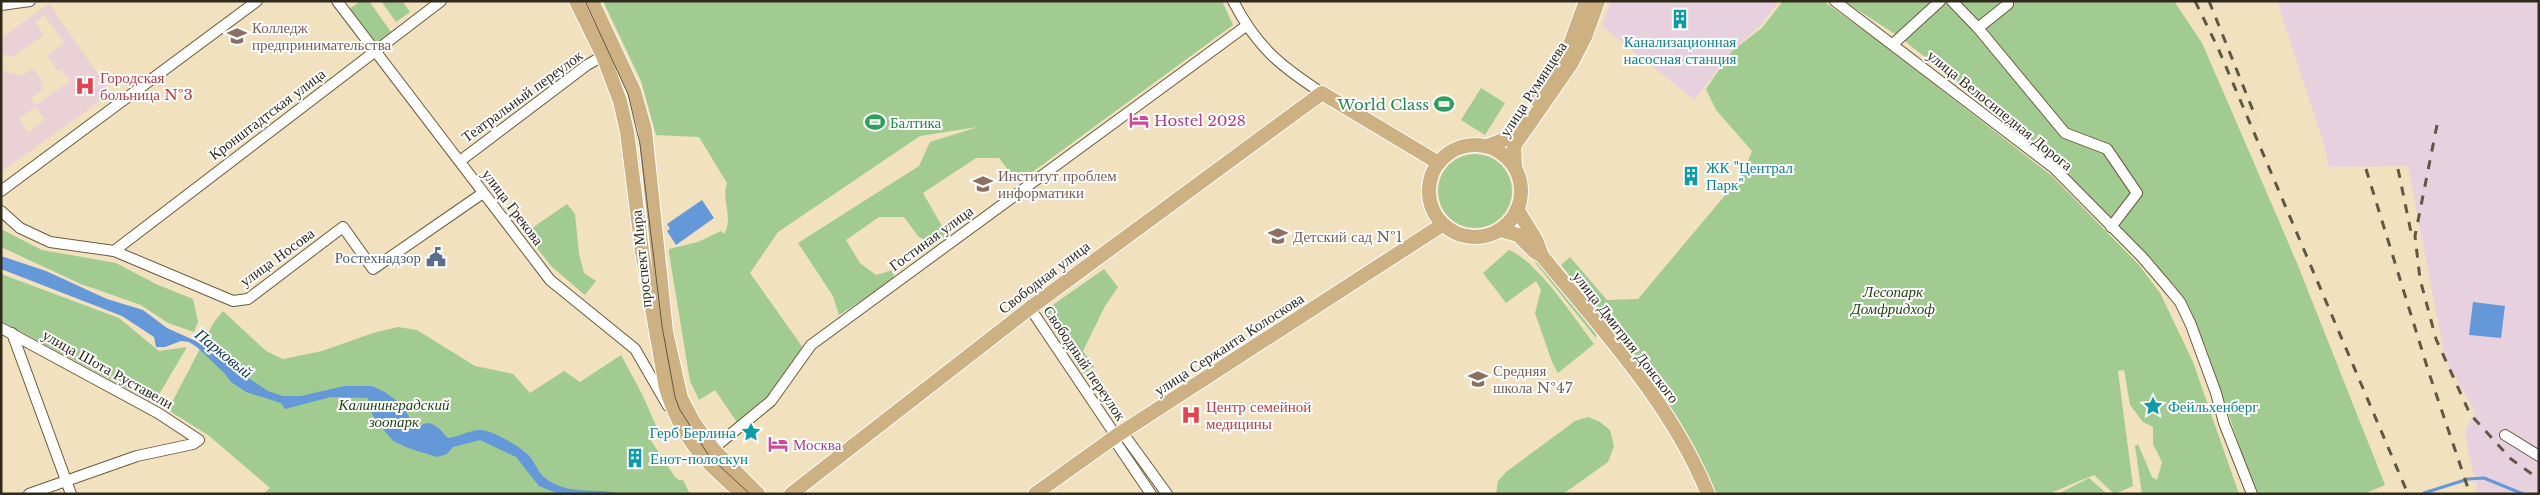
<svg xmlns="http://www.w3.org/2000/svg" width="2540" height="495" font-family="'Libre Baskerville',serif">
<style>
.industrial{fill:#e8d1de}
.medical{fill:#ebd1d6;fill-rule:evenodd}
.green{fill:#a1cb91}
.water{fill:#6598d8}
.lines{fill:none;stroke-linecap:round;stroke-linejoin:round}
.stream{stroke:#6598d8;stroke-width:3}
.minor-casing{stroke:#6a5b3d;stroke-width:12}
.major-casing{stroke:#fff;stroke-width:16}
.minor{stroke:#fff;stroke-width:10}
.major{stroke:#ceb182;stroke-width:14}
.tram{stroke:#605845;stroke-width:1}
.rail{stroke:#605845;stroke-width:3;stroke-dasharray:9 9;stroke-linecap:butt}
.labels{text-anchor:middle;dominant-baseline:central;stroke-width:4;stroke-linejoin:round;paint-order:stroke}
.education-label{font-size:15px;fill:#785e54;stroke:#fff;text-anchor:start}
.culture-label{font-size:15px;fill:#0d838f;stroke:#fff;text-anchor:start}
.health-label{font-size:15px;fill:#be3a42;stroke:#fff;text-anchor:start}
.street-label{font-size:15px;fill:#302a1d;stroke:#fff}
.leisure-label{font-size:15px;fill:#27864d;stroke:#fff;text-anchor:end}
.hotel-label{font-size:15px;fill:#b23c85;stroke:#fff;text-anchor:start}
.service-label{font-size:15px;fill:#4e5e75;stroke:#fff;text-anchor:end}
.park-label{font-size:15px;font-style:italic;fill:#234414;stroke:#fff}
.water-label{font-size:16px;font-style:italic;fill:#10345d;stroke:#fff}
</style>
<rect width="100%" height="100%" fill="#f1e1bf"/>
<!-- industrial -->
<g class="industrial">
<path d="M1611 1H1779L1760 26 1732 51 1694 100 1602 26Z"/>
<path d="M2277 1H2539V494H2475L2477 485 2469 456 2465 431 2475 412 2445 359 2408 166 2329 167 2324 145Z"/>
</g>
<!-- medical -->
<path class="medical" d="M49 3 111 93 1 172V70L22 76 33 68 42 81 40 83 44 89 31 98 36 105 70 81 61 69 58 71 47 56 64 43 44 15 35 22 44 35 13 57 1 54 3 37ZM36 107 45 120 28 132 19 118Z"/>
<!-- green -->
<g class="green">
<path d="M361 1H369L391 32 377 43 369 37 349 9Z"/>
<path d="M381 1H402L410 12 396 22Z"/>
<path d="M603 1H1222L1233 25 1027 176 1012 175 999 158H976L923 193 947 235 933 246 918 236 904 217H879L846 240 860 263 876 275 893 270 894 280 839 315 833 296 798 243 919 166 930 142 978 127 920 136 778 232 750 273 806 352 771 401 741 428 715 390 699 400 690 381 669 253V249L698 242 721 231 724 234C734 218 721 200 727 183L699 137 656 135 641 81Z"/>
<path d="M1783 1H1823L1876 39 2052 176 2139 265 2160 293 2193 362 2239 494H2142L2135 446 2138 444 2152 477 2157 480 2162 462 2153 444V427L2143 422 2130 405 2124 370 2118 371 2133 486 2114 494 2094 475 2048 494H1716C1683 407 1618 337 1561 265L1570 257 1607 300 1638 299 1743 174 1752 151 1716 110 1706 89 1732 51 1762 28Z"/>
<path d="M1844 1H2174L2202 43 2232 112 2297 263 2385 485 2364 494H2259L2248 471 2206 348 2175 286 2036 143 2004 121 1901 38Z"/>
<path d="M1481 88 1505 103 1485 135 1461 120Z"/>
<circle cx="1475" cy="191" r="37"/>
<path d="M567 204 575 214 579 254 584 273 596 281 585 295 552 267 525 233Z"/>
<path d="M1 229 42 250 116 263 156 284 193 299 198 322 194 332 168 323 141 305 81 284 1 247Z"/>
<path d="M1526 248 1597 329 1596 338 1525 250Z"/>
<path d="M1509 250C1537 261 1575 319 1594 344L1558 373 1552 362 1535 313 1541 290 1536 281 1506 303 1483 273Z"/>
<path d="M1104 269 1118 287 1105 306 1083 351 1094 367 1083 374 1043 312Z"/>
<path d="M1 274 119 318 159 351 187 347 154 403 1 321Z"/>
<path d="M223 311 266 351 283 359 322 351 373 333 398 327 417 330 475 366 513 374 530 393 564 371 580 382 621 355 642 394 658 430 648 436 675 477 679 480H683L690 494H263L270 488 208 435 168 410 214 322Z"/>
<path d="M1588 417 1600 422 1610 430 1614 446 1608 462 1563 494H1496L1498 481 1506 472 1575 421Z"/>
<path d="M2089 478 2107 494H2057H2058Z"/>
</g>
<!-- water -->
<g class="water">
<path d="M702 200 714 218 676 245 667 231 670 229 667 224Z"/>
<path d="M1 256 46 271 107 299 143 310 167 328 211 348 235 369 268 391 283 396H301L344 386H372L385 392 401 404 416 428C420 427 424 423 427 423 436 423 442 432 448 438 459 437 471 429 481 430 492 430 525 449 531 458 540 472 540 477 557 485 578 494 601 488 622 494H559L539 486 516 457 480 440 453 447 447 454 437 457 408 448 393 441 383 429 372 414 368 398 331 397 285 409 281 403 246 392 231 382 212 357 189 342 181 341 165 347H156L154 337 122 316 1 269Z"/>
<path d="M2473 302 2505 306 2501 338 2469 335Z"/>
</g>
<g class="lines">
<!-- stream -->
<g class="stream">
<path d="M199 347 223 370"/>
<path d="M2424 493 2468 479 2484 478 2523 494"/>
</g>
<defs>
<g id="minor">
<path d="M337 1 550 280 635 349 668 406"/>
<path d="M1233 1C1257 47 1279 65 1322 93"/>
<path d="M1835 1 2054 168 2142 257 2166 285 2180 302 2191 325 2216 393 2224 423 2252 494"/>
<path d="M1952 1 1978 28"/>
<path d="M2007 1 2008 4 1978 28 2065 133 2107 149 2137 193 2111 227"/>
<path d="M1 5 30 1"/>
<path d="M1893 44 1940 1"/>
<path d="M460 161 587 65 603 56"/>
<path d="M1 191 257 1"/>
<path d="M1 211 20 228 50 242 114 251 233 301 248 299 343 227 373 269 483 193"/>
<path d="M114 251 441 1"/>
<path d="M1030 308 1116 436"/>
<path d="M1 328 158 413 199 440 193 444 137 456 29 494"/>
<path d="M12 333 71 494"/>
<path d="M1122 432 1167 494"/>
<path d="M2505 435 2539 456"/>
<path d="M1113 438 1151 494"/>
<path d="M709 452 771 401 811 345 1246 26"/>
</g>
<g id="major">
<path d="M576 1 603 56 620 101 627 132 642 251 666 388C682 440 703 459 742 494"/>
<path d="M592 1 634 91 645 130 666 332 681 398 694 423 713 449 758 494"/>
<path d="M1535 99 1570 45 1586 1"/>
<circle cx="1475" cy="191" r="46"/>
<path d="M1487 146 1503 140 1521 119"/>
<path d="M1515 167 1514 146 1571 64 1585 37 1598 1"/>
<path d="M1517 209 1536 240 1542 256C1603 331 1671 403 1708 494"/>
<path d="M1500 230 1518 235 1535 252 1542 256"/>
<path d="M791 494 1030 308 1322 93 1437 162"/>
<path d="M1035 494 1116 436 1442 225"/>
</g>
</defs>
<!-- minor casing -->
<use href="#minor" class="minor-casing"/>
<!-- major casing -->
<use href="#major" class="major-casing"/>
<!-- minor -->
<use href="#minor" class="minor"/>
<!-- major -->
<use href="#major" class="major"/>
<!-- tram -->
<path class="tram" d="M585 1 628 94 640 144 662 326 675 397 680 410 709 456 750 494"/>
<!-- rail -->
<g class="rail">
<path d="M2195 1 2218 48 2408 494"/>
<path d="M2209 1 2256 118"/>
<path d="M2437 125 2415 236 2420 279 2436 339 2470 414 2511 459 2539 479"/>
<path d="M2366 169 2429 373 2470 494"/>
<path d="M2398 169 2412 237"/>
</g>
</g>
<!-- icons -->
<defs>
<symbol id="building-bare" viewBox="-9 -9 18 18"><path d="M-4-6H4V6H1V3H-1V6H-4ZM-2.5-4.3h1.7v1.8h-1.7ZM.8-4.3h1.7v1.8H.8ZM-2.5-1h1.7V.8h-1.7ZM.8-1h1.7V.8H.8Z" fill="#0f9aa8" stroke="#fff" stroke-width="2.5" paint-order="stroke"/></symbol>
<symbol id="university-bare" viewBox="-9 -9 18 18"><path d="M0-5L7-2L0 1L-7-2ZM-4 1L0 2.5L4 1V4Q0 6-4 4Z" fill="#8d6e63" stroke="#fff" stroke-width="2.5" paint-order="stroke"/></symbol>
<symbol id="hospital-bare" viewBox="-9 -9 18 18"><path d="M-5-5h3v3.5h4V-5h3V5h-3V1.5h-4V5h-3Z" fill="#e0444e" stroke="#fff" stroke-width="2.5" paint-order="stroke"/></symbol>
<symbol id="stadium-bare" viewBox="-9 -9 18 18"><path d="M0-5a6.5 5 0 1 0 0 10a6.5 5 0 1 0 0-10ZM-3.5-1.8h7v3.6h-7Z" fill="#2e9e5b" stroke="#fff" stroke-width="2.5" paint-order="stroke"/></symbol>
<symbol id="hotel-bare" viewBox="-9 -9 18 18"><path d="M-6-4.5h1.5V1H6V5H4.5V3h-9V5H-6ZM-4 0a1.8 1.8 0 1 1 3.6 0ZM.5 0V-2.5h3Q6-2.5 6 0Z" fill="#d1479c" stroke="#fff" stroke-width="2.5" paint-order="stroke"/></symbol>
<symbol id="school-bare" viewBox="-9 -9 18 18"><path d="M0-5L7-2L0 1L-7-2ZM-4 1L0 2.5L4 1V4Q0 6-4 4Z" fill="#8d6e63" stroke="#fff" stroke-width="2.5" paint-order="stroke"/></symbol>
<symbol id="civic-bare" viewBox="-9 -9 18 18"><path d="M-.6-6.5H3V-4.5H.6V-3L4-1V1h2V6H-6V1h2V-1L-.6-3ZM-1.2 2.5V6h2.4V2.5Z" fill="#5c6f8a" stroke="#fff" stroke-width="2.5" paint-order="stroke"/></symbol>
<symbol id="sight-bare" viewBox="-9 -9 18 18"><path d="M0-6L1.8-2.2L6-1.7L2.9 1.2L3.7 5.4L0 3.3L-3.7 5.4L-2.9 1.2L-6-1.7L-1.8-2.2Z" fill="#0f9aa8" stroke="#fff" stroke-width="2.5" paint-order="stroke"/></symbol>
</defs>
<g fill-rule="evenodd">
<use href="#building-bare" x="1666" y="5" width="28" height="28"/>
<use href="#university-bare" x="223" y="22" width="28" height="28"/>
<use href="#hospital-bare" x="71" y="72" width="28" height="28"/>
<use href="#stadium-bare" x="1430" y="90" width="28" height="28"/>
<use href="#hotel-bare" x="1125" y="106" width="28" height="28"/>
<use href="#stadium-bare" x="861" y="108" width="28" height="28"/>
<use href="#building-bare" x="1677" y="162" width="28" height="28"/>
<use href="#university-bare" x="969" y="170" width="28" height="28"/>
<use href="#school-bare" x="1264" y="222" width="28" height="28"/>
<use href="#civic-bare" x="422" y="243" width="28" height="28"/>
<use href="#school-bare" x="1464" y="365" width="28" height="28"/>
<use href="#sight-bare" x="2139" y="392" width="28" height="28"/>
<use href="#hospital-bare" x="1177" y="401" width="28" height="28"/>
<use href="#sight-bare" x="737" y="418" width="28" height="28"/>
<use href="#hotel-bare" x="764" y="430" width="28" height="28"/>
<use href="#building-bare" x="621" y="444" width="28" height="28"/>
</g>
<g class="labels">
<!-- education labels -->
<g class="education-label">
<text x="252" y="27">Колледж<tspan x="252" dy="17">предпринимательства</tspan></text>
<text x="998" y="175">Институт проблем<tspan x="998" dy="17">информатики</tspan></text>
<text x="1293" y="236">Детский сад №1</text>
<text x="1493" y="370">Средняя<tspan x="1493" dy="17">школа №47</tspan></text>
</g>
<!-- culture labels -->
<g class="culture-label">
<text x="1680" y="41" text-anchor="middle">Канализационная<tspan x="1680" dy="17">насосная станция</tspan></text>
<text x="1706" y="167">ЖК "Централ<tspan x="1706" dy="17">Парк"</tspan></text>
<text x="2168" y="406">Фейльхенберг</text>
<text x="736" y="432" text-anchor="end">Герб Берлина</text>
<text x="650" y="458">Енот-полоскун</text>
</g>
<!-- health labels -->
<g class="health-label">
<text x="100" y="77">Городская<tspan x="100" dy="17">больница №3</tspan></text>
<text x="1206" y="406">Центр семейной<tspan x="1206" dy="17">медицины</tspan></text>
</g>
<!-- street labels -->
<g class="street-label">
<text transform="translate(1533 89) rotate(-57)">улица Румянцева</text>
<text transform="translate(522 96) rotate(-36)">Театральный переулок</text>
<text transform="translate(2000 110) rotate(39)">улица Велосипедная Дорога</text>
<text transform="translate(267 114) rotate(-37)">Кронштадтская улица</text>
<text transform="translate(513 207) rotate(53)">улица Грекова</text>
<text transform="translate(931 238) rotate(-36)">Гостиная улица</text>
<text transform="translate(277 257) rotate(-36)">улица Носова</text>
<text transform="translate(641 259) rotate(-96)">проспект Мира</text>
<text transform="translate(1044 277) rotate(-37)">Свободная улица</text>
<text transform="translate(1626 337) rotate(52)">улица Дмитрия Донского</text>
<text transform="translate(1229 344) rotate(-33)">улица Сержанта Колоскова</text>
<text transform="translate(1085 363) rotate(56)">Свободный переулок</text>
<text transform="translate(108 369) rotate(29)">улица Шота Руставели</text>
</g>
<!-- leisure labels -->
<g class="leisure-label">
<text x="1429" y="104">World Class</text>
<text x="890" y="122" text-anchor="start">Балтика</text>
</g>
<!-- hotel labels -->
<g class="hotel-label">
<text x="1154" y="120">Hostel 2028</text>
<text x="793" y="444">Москва</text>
</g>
<!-- service labels -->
<g class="service-label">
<text x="421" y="257">Ростехнадзор</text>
</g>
<!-- park labels -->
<g class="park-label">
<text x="1893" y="291">Лесопарк<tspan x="1893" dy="17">Домфридхоф</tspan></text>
<text x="394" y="404">Калининградский<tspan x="394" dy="17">зоопарк</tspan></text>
</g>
<!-- water labels -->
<g class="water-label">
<text transform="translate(224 353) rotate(39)">Парковый</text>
</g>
</g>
<!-- border -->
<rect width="2540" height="495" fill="none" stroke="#302a1d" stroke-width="5"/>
</svg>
